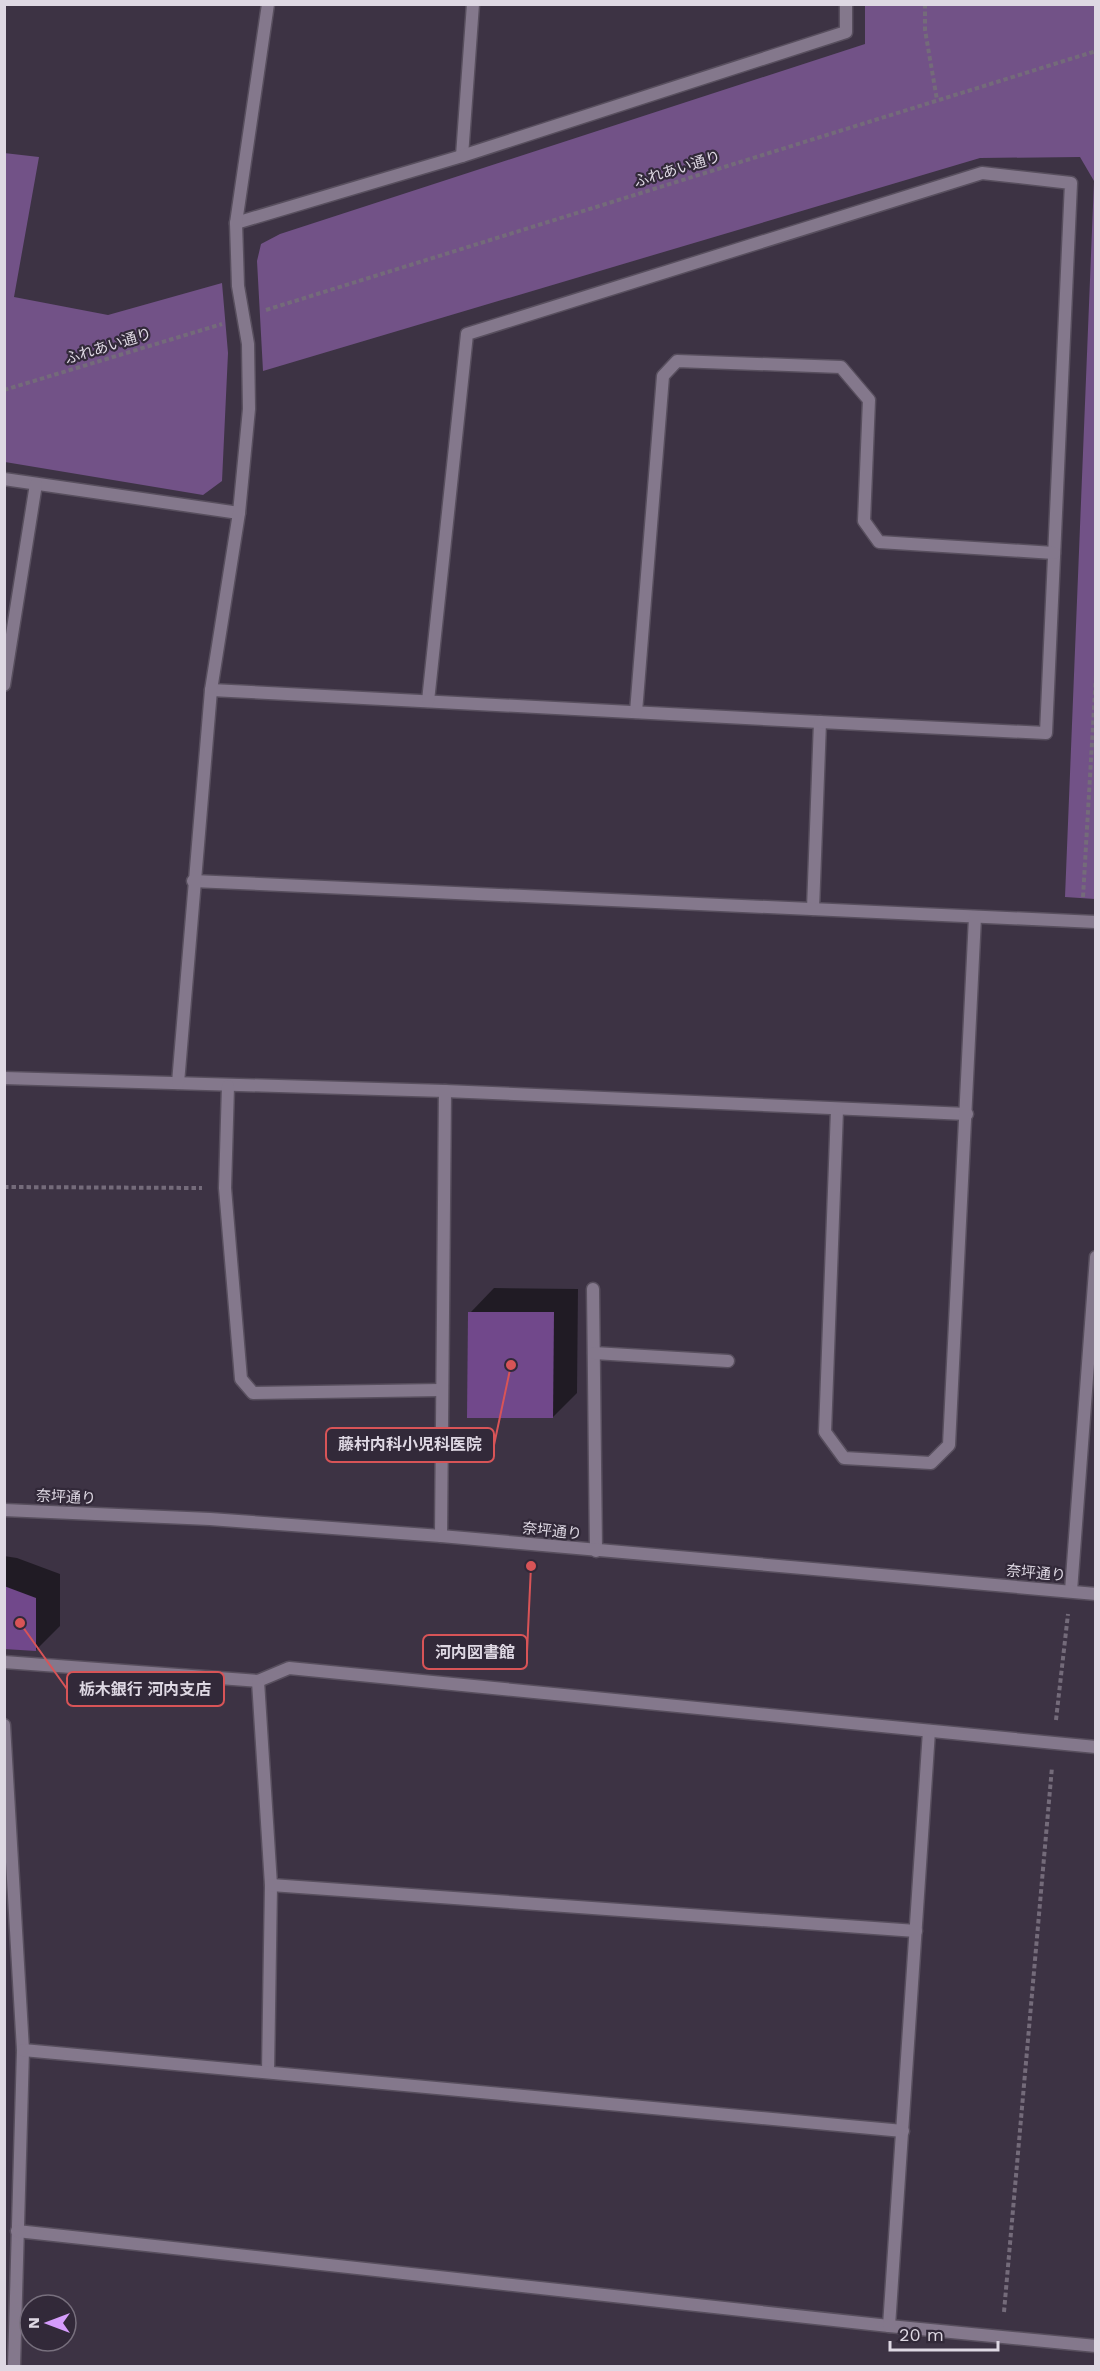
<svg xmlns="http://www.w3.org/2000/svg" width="1100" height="2371" font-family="'Work Sans','Noto Sans JP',sans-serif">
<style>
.green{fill:#725287}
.shadow{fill:#0007}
.building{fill:#71488b}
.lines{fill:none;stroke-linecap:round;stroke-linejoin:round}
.minor-casing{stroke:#584f5e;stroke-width:15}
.tertiary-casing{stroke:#584f5e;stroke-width:15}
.path{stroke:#746b7a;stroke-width:4;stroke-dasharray:4.5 3;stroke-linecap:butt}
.minor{stroke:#84788c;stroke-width:12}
.tertiary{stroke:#84788c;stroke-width:12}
.labels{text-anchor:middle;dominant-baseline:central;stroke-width:4.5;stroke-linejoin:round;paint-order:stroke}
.street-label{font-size:15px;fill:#ded8e3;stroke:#322939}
.leader{fill:none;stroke:#d85457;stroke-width:2}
.callout-dot{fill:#d85457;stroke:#322939;stroke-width:2}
.callout{fill:#322939;stroke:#d85457;stroke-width:2}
.callout-label{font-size:16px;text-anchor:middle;font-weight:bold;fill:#ded8e3}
</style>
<rect width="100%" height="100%" fill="#3d3344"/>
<!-- green -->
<g class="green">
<path d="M865 5H1095V899L1065 897 1094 181 1080 157 980 158 263 371 257 261 261 244 280 234 865 44Z"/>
<path d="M4 153 39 157 14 297 108 315 222 283 228 353 222 481 203 495 5 462Z"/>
</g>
<!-- shadow -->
<g class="shadow">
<path d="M494 1288 578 1289 577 1393 553 1417 470 1313Z"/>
<path d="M4 1556 17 1558 60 1574V1626L36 1650 4 1648Z"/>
</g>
<!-- building -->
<g class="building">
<path d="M468 1312H554L553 1418H467Z"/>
<path d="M4 1586 36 1598V1651L4 1649Z"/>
</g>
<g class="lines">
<defs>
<g id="minor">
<path d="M462 156 473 4"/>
<path d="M236 223 462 156 846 32V4"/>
<path d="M4 479 239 513"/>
<path d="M4 685 36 484"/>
<path d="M211 690 820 722 813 909"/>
<path d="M428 701 467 334 982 173 1071 183 1046 733 820 722"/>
<path d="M636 712 663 376 677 361 841 367 869 400 864 521 879 542 1054 553"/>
<path d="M193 881 1096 922"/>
<path d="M4 1078 445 1091 967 1114"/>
<path d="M178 1083 211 690 239 513 249 409 248 344 238 286 236 223 268 4"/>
<path d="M228 1086 225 1188 241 1379 253 1393 440 1390"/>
<path d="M837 1110 825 1432 844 1458 931 1463 949 1445 975 917"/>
<path d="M593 1289 596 1551"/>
<path d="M594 1353 728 1361"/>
<path d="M441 1536 445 1091"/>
<path d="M1071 1591 1096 1257"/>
<path d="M4 1662 258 1681 289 1668 1096 1747"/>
<path d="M258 1681 271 1885 268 2072"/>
<path d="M4 1725 23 2050 14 2366"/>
<path d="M271 1885 916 1931"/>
<path d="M23 2050 903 2131"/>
<path d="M17 2231 889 2326 1096 2346"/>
<path d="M889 2326 929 1731"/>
</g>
<path id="tertiary" d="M4 1510 210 1519 441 1536 1096 1594"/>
</defs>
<!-- minor casing -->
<use href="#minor" class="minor-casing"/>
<!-- tertiary casing -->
<use href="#tertiary" class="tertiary-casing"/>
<!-- path -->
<g class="path">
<path d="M925 4V30L937 100"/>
<path d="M266 310 1096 51"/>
<path d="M4 390 222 324"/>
<path d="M1083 897 1096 674"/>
<path d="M4 1187 202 1188"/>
<path d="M1056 1720 1068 1614"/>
<path d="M1004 2312 1052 1767"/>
</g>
<!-- minor -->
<use href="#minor" class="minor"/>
<!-- tertiary -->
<use href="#tertiary" class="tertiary"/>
</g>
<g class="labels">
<!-- street labels -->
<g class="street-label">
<text transform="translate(677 169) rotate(-17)">ふれあい通り</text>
<text transform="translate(108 346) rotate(-17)">ふれあい通り</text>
<text transform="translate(66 1497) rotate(3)">奈坪通り</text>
<text transform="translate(552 1531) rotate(6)">奈坪通り</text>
<text transform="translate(1036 1573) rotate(5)">奈坪通り</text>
</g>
</g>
<!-- callouts -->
<path class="leader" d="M511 1365L494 1445M531 1566L527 1652M20 1623L67 1689"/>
<g class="callout-dot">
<circle cx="511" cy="1365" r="6"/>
<circle cx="531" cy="1566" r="6"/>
<circle cx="20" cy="1623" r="6"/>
</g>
<g class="callout">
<rect x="326" y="1428" width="168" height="34" rx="6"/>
<rect x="423" y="1635" width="104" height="34" rx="6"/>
<rect x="67" y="1672" width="157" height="34" rx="6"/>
</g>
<g class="callout-label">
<text x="410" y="1450">藤村内科小児科医院</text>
<text x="475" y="1658">河内図書館</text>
<text x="145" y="1695">栃木銀行 河内支店</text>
</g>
<!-- border -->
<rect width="1100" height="2371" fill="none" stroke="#ded8e3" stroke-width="12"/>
<!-- north arrow -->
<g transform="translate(48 2323) rotate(270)"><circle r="28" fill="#322939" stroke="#776f7d" stroke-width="1.5"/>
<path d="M0-4.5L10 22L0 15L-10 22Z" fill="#d59cfb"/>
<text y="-9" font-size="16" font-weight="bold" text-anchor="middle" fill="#ded8e3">N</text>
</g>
<!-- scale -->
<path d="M890 2341v9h108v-9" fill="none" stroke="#ded8e3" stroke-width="3"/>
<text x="899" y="2341" font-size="18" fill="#ded8e3" stroke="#322939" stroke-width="4.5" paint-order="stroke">20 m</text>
</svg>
